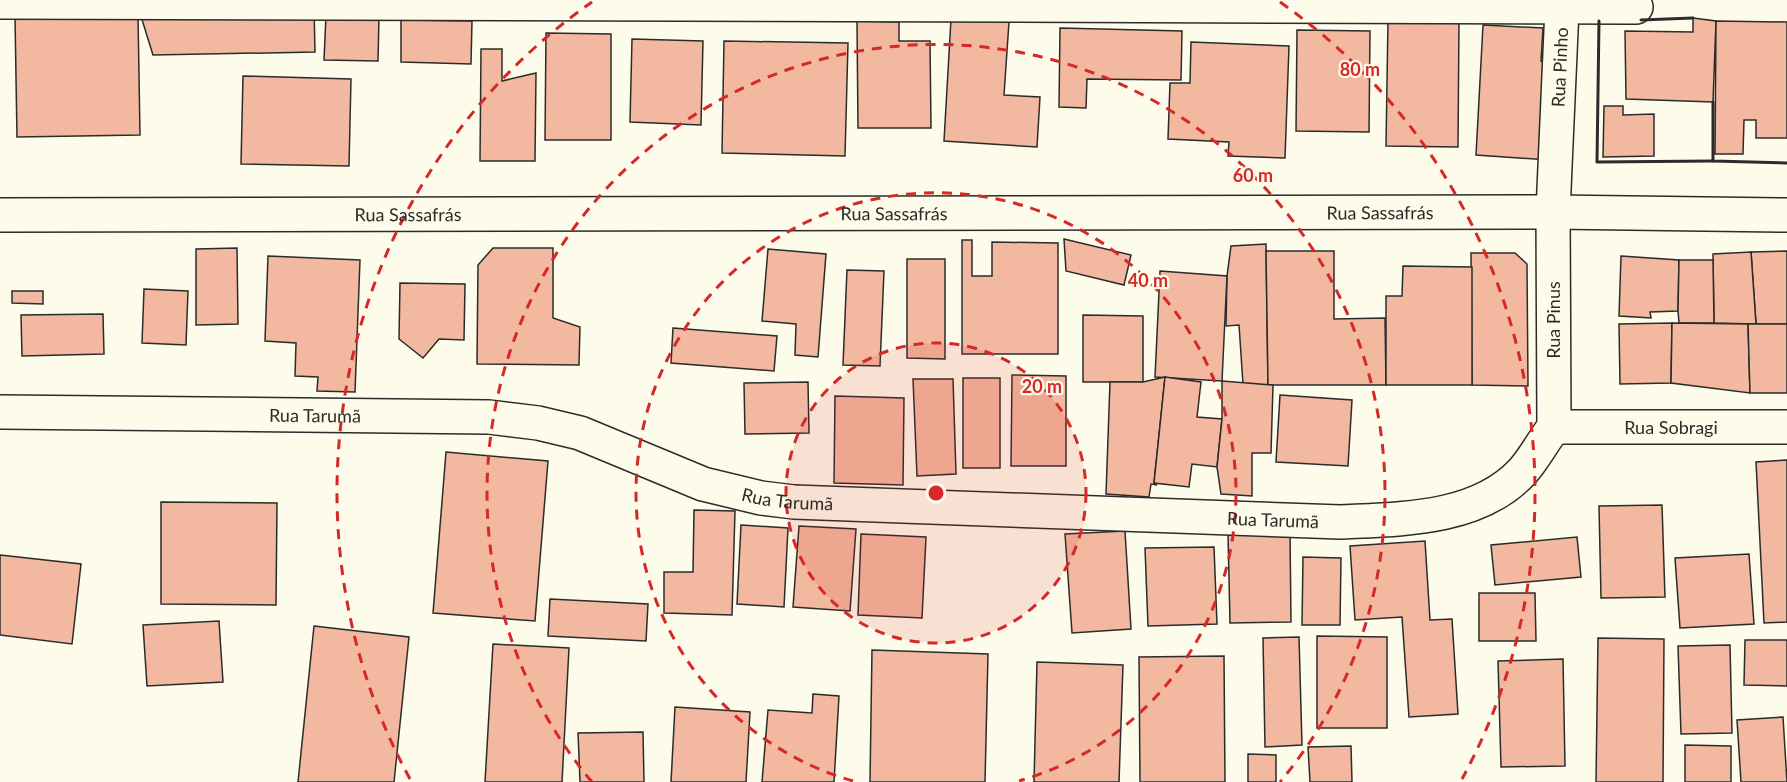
<svg xmlns="http://www.w3.org/2000/svg" width="1787" height="782" font-family="Lato,sans-serif">
<style>
.building{fill:#f2b8a0;stroke:#2b2b2b;stroke-width:1.5}
.lines{fill:none;stroke-linecap:round;stroke-linejoin:round}
.minor-casing{stroke:#2b2b2b;stroke-width:36}
.minor{stroke:#fdfbea;stroke-width:33}
.wall{stroke:#2b2b2b;stroke-width:3}
.ring{fill:none;stroke:#d62828;stroke-width:3;stroke-dasharray:10 8}
.labels{text-anchor:middle;dominant-baseline:central;stroke-width:4.5;stroke-linejoin:round;paint-order:stroke}
.street-label{font-size:18px;fill:#2b2b2b;stroke:#fdfbea}
.centre{fill:#d62828;stroke:#fdfbea;stroke-width:3}
.ring-label{font-size:18px;text-anchor:middle;font-weight:bold;fill:#d62828;stroke:#fdfbea;stroke-width:4.5;stroke-linejoin:round;paint-order:stroke}
</style>
<rect width="100%" height="100%" fill="#fdfbea"/>
<!-- building -->
<g class="building">
<path d="M314 6 315 52 153 55 139 10Z"/>
<path d="M138 15 140 135 17 137 15 17Z"/>
<path d="M326 15 379 17 378 61 324 60Z"/>
<path d="M1693 18 1716 21 1713 102 1626 99 1625 31 1693 32Z"/>
<path d="M951 19 1009 22 1004 95 1040 97 1037 147 944 141Z"/>
<path d="M401 20 472 21 471 64 401 62Z"/>
<path d="M1388 20 1459 21 1458 147 1386 146Z"/>
<path d="M857 21 899 22V41H930L931 128H858Z"/>
<path d="M1716 21 1787 22V138H1756V120H1744L1743 154H1715Z"/>
<path d="M1483 25 1543 28 1541 61 1554 62 1549 160 1476 155Z"/>
<path d="M1060 28 1182 31 1181 80 1087 79 1086 108 1059 107Z"/>
<path d="M1297 30 1370 31 1369 132 1296 131Z"/>
<path d="M546 33 611 34V140H545Z"/>
<path d="M632 39 703 41 701 125 630 122Z"/>
<path d="M724 41 848 43 845 156 722 153Z"/>
<path d="M1191 42 1289 46 1285 158 1228 156 1229 142 1168 139 1170 83H1190Z"/>
<path d="M481 49H502V81L536 73 535 161H480Z"/>
<path d="M243 76 351 79 349 166 241 164Z"/>
<path d="M1604 106H1623V115L1654 114V156L1603 157Z"/>
<path d="M1064 239 1131 255 1124 285 1066 271Z"/>
<path d="M962 240H972V276H992V242L1058 243V354H962Z"/>
<path d="M1266 244 1268 385 1243 384 1239 325 1226 326 1227 276 1231 246Z"/>
<path d="M237 248 238 324 196 325V249Z"/>
<path d="M493 248H553V318L580 327 579 365 477 364 478 265Z"/>
<path d="M768 249 826 254 818 357 795 355 796 324 762 321Z"/>
<path d="M1266 251H1334V319L1385 318 1386 385H1268Z"/>
<path d="M1787 251V324H1756L1751 252Z"/>
<path d="M1751 252 1756 324 1714 323 1713 254Z"/>
<path d="M1471 253H1515L1527 264 1528 386 1472 385Z"/>
<path d="M268 256 360 260 355 392 317 391 318 377 295 376 296 343 265 341Z"/>
<path d="M1621 256 1679 260 1678 311 1650 312 1651 318 1619 316Z"/>
<path d="M907 259H945V359L907 358Z"/>
<path d="M1679 260H1713L1714 323H1679L1678 311Z"/>
<path d="M1403 266 1472 267V385H1386V296H1402Z"/>
<path d="M847 270 884 271 880 366 843 365Z"/>
<path d="M1160 271 1227 276 1222 381 1155 377Z"/>
<path d="M400 283 465 284 464 340 439 339 423 358 399 339Z"/>
<path d="M144 289 188 291 186 345 142 343Z"/>
<path d="M12 291H43V304L12 303Z"/>
<path d="M103 314 104 354 22 356 21 315Z"/>
<path d="M1083 315 1143 316V382H1083Z"/>
<path d="M1672 323 1671 383 1620 384 1619 324Z"/>
<path d="M1672 323 1748 324 1750 393 1671 383Z"/>
<path d="M1748 324H1787V393H1750Z"/>
<path d="M673 328 777 336 774 371 671 363Z"/>
<path d="M1012 375 1066 376V466H1011Z"/>
<path d="M1165 377 1154 483 1157 485 1151 484 1149 497 1106 494 1110 382H1143Z"/>
<path d="M1165 377 1201 382 1197 417 1222 419 1217 467 1192 464 1189 487 1154 483Z"/>
<rect x="963" y="378" width="37" height="90"/>
<path d="M913 379H953L956 474 917 476Z"/>
<path d="M1222 381 1273 385 1271 453H1252V496L1221 494 1217 467 1222 419Z"/>
<path d="M808 382 809 433 745 434 744 383Z"/>
<path d="M1280 395 1352 400 1348 466 1276 462Z"/>
<path d="M835 396 904 398 903 485 834 483Z"/>
<path d="M446 452 548 461 535 621 433 613Z"/>
<path d="M1787 460V622L1764 623 1756 462Z"/>
<path d="M161 502 277 503 276 605 161 604Z"/>
<path d="M1662 505 1665 597 1601 598 1599 506Z"/>
<path d="M694 510 735 511 732 615 664 613V572H693Z"/>
<path d="M741 525 788 528 784 607 737 604Z"/>
<path d="M799 526 856 529 850 611 793 607Z"/>
<path d="M1125 531 1131 629 1072 633 1065 534Z"/>
<path d="M1290 533 1291 622 1230 623 1228 534Z"/>
<path d="M861 534 926 537 922 618 858 615Z"/>
<path d="M1577 537 1581 577 1495 585 1491 545Z"/>
<path d="M1425 541 1430 620 1452 619 1458 714 1409 717 1402 617 1355 620 1350 546Z"/>
<path d="M1214 547 1217 624 1148 626 1145 548Z"/>
<path d="M1749 554 1754 624 1680 628 1675 558Z"/>
<path d="M0 555 81 564 72 644 0 635Z"/>
<path d="M1303 557 1341 558 1340 625H1302Z"/>
<path d="M1479 593H1535L1536 641H1479Z"/>
<path d="M550 599 648 604 646 641 548 636Z"/>
<path d="M219 621 223 682 147 686 143 625Z"/>
<path d="M314 626 409 637 394 782H298Z"/>
<path d="M1317 636 1387 637V728H1317Z"/>
<path d="M1299 637 1302 745 1265 747 1263 638Z"/>
<path d="M1598 638 1664 639 1663 782H1596Z"/>
<path d="M1745 640H1787V686L1744 685Z"/>
<path d="M493 644 569 648 562 782H485Z"/>
<path d="M1730 645 1732 733 1681 734 1678 646Z"/>
<path d="M872 650 988 654 985 782H870Z"/>
<path d="M1224 656 1225 782H1140L1139 657Z"/>
<path d="M1563 659 1565 766 1501 767 1498 661Z"/>
<path d="M1037 662 1123 665 1119 782H1034Z"/>
<path d="M813 694 839 696 834 782H762L768 710 812 713Z"/>
<path d="M675 707 750 712 746 782H671Z"/>
<path d="M1783 717 1787 782H1741L1737 720Z"/>
<path d="M643 732 644 782H580L578 733Z"/>
<path d="M1685 745 1731 746V782H1685Z"/>
<path d="M1351 746 1352 782H1310L1308 747Z"/>
<path d="M1248 754 1276 755V782H1248Z"/>
</g>
<g class="lines">
<defs>
<g id="minor">
<path d="M0 2 1636 7"/>
<path id="s1" d="M0 215 1553 212 1787 215"/>
<path id="s2" d="M0 412 489 417 538 423 580 433 703 484 761 498 794 502 1340 522C1401 519 1477 520 1522 472 1534 459 1543 441 1554 427"/>
<path id="s3" d="M1554 427 1553 212 1562 8"/>
<path id="s4" d="M1554 427H1787"/>
</g>
</defs>
<!-- minor casing -->
<use href="#minor" class="minor-casing"/>
<!-- minor -->
<use href="#minor" class="minor"/>
<!-- wall -->
<g class="wall">
<path d="M1641 20 1693 18"/>
<path d="M1599 21 1597 162 1713 161"/>
<path d="M1713 102V161L1787 163"/>
</g>
</g>
<!-- distance rings -->
<circle cx="936" cy="493" r="150" fill="#d62828" fill-opacity=".12"/>
<g class="ring">
<circle cx="936" cy="493" r="150"/>
<path d="M853 781A300 300 0 1 1 1019 781"/>
<path d="M592 782A449 449 0 1 1 1280 782"/>
<path d="M410 779A599 599 0 0 1 592 2M1280 2A599 599 0 0 1 1462 779"/>
</g>
<g class="labels">
<!-- street labels -->
<g class="street-label">
<text stroke="none"><textPath href="#s3" startOffset="360">Rua Pinho</textPath></text>
<text stroke="none"><textPath href="#s1" startOffset="1380">Rua Sassafrás</textPath></text>
<text stroke="none"><textPath href="#s1" startOffset="894">Rua Sassafrás</textPath></text>
<text stroke="none"><textPath href="#s1" startOffset="408">Rua Sassafrás</textPath></text>
<text transform="translate(1553 320) rotate(-90)">Rua Pinus</text>
<text stroke="none"><textPath href="#s2" startOffset="315">Rua Tarumã</textPath></text>
<text stroke="none"><textPath href="#s4" startOffset="117">Rua Sobragi</textPath></text>
<text stroke="none"><textPath href="#s2" startOffset="801">Rua Tarumã</textPath></text>
<text stroke="none"><textPath href="#s2" startOffset="1287">Rua Tarumã</textPath></text>
</g>
</g>
<circle cx="936" cy="493" r="9" class="centre"/>
<g class="ring-label">
<text x="1360" y="76">80 m</text>
<text x="1253" y="182">60 m</text>
<text x="1148" y="287">40 m</text>
<text x="1042" y="393">20 m</text>
</g>
</svg>
